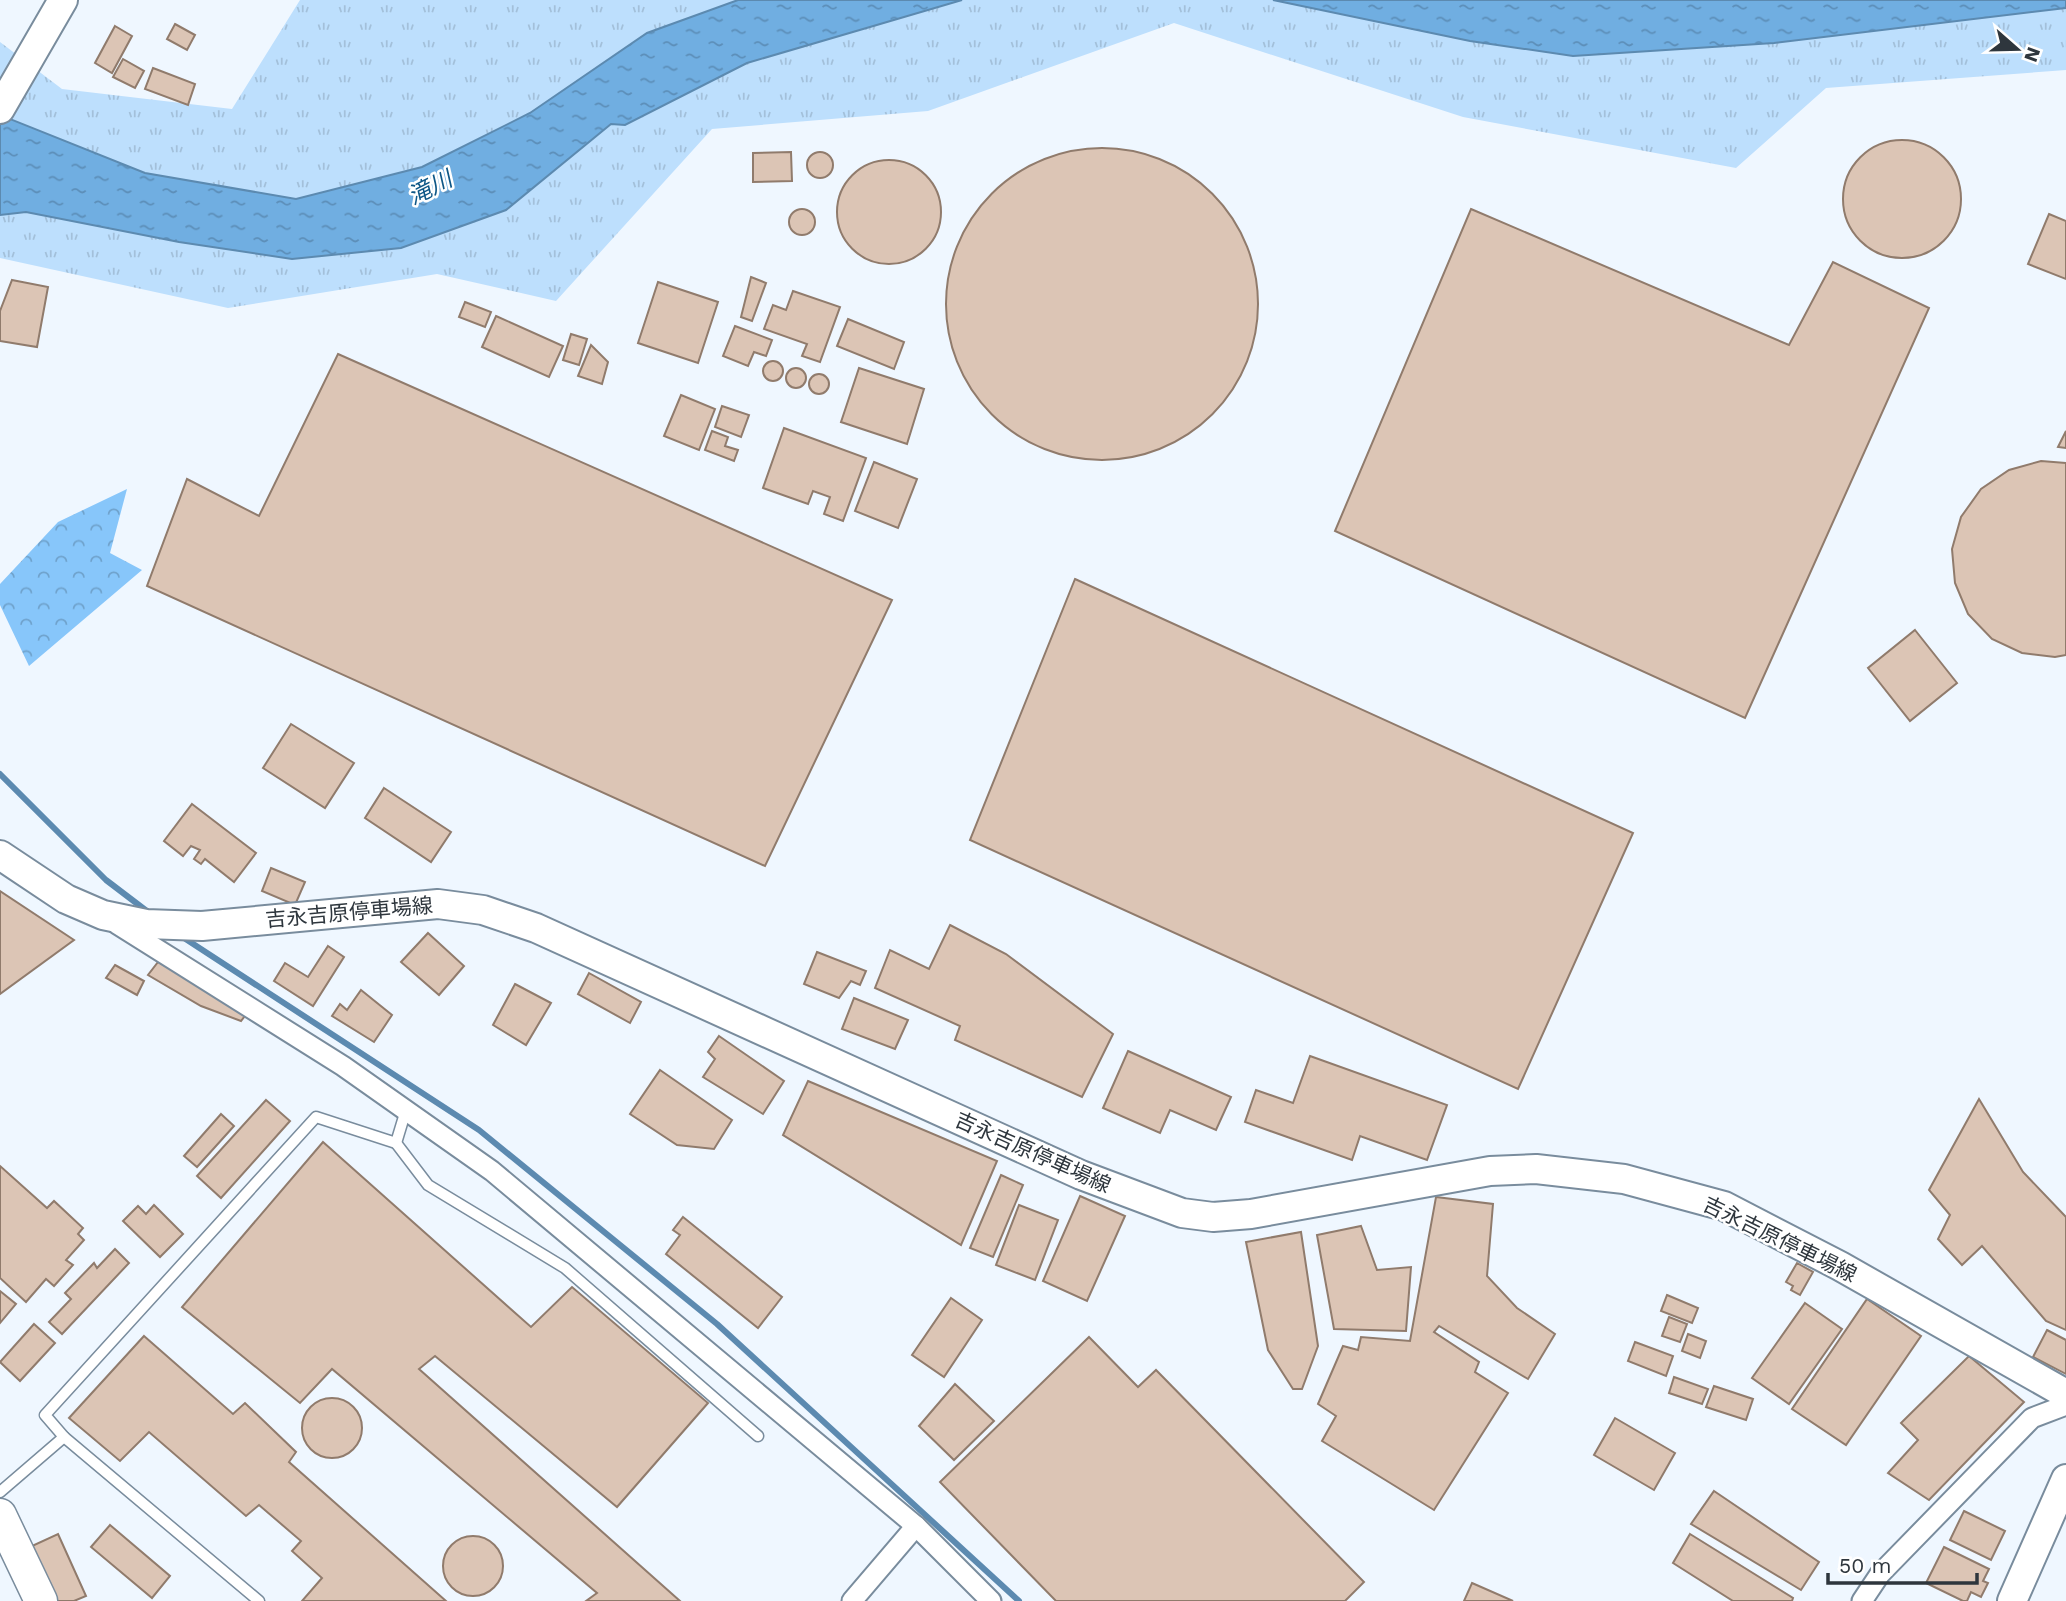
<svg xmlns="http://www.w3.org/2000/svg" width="2066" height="1601" font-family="'Work Sans','Noto Sans JP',sans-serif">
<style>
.grass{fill:url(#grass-tufts)}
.forest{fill:url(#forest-crowns)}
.water{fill:url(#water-ripples);stroke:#5c8ab0;stroke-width:2}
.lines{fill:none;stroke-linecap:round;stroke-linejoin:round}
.stream{stroke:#5c8ab0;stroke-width:6}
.building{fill:#dcc5b5;stroke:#907b6c;stroke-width:2}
.lane-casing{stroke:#798c9d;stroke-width:13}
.street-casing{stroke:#798c9d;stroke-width:23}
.secondary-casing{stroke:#798c9d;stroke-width:32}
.primary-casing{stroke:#798c9d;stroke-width:35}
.lane{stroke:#fff;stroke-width:10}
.street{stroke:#fff;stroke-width:19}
.secondary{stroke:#fff;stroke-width:28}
.primary{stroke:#fff;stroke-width:32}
.labels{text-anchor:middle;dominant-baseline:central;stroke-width:5;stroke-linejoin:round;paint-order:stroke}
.street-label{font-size:21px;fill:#2e363d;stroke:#fff}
.water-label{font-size:23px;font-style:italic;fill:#0e5787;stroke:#fff}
</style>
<defs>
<pattern id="grass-tufts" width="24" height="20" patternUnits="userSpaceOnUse" patternTransform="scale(1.75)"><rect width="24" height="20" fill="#bddffd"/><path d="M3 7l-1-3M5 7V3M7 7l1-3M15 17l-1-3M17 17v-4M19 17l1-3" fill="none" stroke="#a3c0da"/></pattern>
<pattern id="forest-crowns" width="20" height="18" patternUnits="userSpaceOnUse" patternTransform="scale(1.75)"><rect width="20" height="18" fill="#87c6fa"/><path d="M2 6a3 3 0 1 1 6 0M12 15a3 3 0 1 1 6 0" fill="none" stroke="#6fa2cc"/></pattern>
<pattern id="water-ripples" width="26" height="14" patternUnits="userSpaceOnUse" patternTransform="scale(1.75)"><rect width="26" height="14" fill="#70aee1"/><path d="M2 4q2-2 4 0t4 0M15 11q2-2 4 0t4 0" fill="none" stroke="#5c8eb8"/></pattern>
</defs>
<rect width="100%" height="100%" fill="#eff7ff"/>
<!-- grass -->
<path class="grass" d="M300 0H2066V70L1826 88 1736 168 1463 117 1174 23 928 111 712 129 556 301 437 274 228 308 0 258V42L62 89 232 109Z"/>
<!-- forest -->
<path class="forest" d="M127 489 110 553 142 570 29 666 0 605V584L58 522Z"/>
<!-- water -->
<g class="water">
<path d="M738 0H962L747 63 625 125 611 124 506 210 401 248 292 259 179 242 26 212 0 215V115L145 173 296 199 422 167 530 113 647 33Z"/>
<path d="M1273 0H2066V8L1774 43 1573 56 1470 41Z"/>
</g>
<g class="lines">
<!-- stream -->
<g class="stream">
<path d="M0 774 106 880 152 915"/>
<path d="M181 936 479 1130 717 1324 1019 1601"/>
</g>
</g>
<!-- building -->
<g class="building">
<path d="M175 24 195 35 187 50 167 39Z"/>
<path d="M115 26 132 36 112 73 95 63Z"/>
<path d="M123 59 144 71 135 88 113 77Z"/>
<path d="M153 68 195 84 188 105 145 89Z"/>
<circle cx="1902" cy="199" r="59"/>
<circle cx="1102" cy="304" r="156"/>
<circle cx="820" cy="165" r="13"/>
<path d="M791 152 792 181 753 182V153Z"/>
<circle cx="889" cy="212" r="52"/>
<circle cx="802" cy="222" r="13"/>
<path d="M1471 209 1789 345 1833 262 1929 308 1745 718 1335 531Z"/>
<path d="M2049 214 2066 221V279L2028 264Z"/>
<path d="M751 277 766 283 752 321 741 317Z"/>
<path d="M12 280 48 287 37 347 0 341V311Z"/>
<path d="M658 282 718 302 698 363 638 343Z"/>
<path d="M793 291 840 307 820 362 802 356 807 344 764 329 773 305 786 310Z"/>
<path d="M465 302 491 312 485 327 459 317Z"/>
<path d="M496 316 563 346 549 377 482 347Z"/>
<path d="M848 319 904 342 894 369 837 346Z"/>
<path d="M735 326 772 340 766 356 754 352 748 366 723 356Z"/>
<path d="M571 334 587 339 579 365 563 360Z"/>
<path d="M591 345 608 362 602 384 578 376Z"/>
<path d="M338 354 892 600 765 866 147 586 187 479 259 516Z"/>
<circle cx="773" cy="371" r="10"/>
<circle cx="796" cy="378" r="10"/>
<path d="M859 368 924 389 907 444 841 422Z"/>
<circle cx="819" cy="384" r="10"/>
<path d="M681 395 715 409 699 450 664 436Z"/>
<path d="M722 406 749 415 741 437 715 427Z"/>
<path d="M784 428 866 458 843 521 824 514 830 497 813 491 808 504 763 488Z"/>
<path d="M712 431 728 437 725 446 738 450 734 461 705 450Z"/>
<path d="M2066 431V448L2058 447Z"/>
<path d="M2041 461 2066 463V655L2055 657 2022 653 1992 639 1968 614 1955 583 1952 549 1961 517 1981 489 2009 470Z"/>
<path d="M874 462 917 479 898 528 855 511Z"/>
<path d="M1075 579 1633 833 1518 1089 970 840Z"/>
<path d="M1915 630 1957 683 1910 721 1868 668Z"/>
<path d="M291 724 354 763 325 808 263 768Z"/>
<path d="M384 788 451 832 431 862 365 818Z"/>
<path d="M192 804 256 853 234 882 205 859 201 864 194 859 200 850 191 846 183 856 164 841Z"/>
<path d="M271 868 305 882 295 905 262 891Z"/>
<path d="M0 891 74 940 0 994Z"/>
<path d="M950 925 1006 954 1113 1034 1082 1097 955 1040 960 1026 875 988 890 950 929 969Z"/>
<path d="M428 933 464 966 439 995 401 962Z"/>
<path d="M328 946 344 957 313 1006 274 981 285 963 308 977Z"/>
<path d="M817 952 866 971 860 985 851 981 839 998 804 984Z"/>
<path d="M158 962 248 1012 241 1021 201 1006 148 975Z"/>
<path d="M115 965 144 981 137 995 106 978Z"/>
<path d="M589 973 641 1002 630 1023 578 994Z"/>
<path d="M515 984 551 1003 526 1045 493 1025Z"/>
<path d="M361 990 392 1015 374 1042 332 1016 340 1004 347 1010Z"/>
<path d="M854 998 908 1020 895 1049 842 1029Z"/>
<path d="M719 1036 784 1081 763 1114 703 1077 715 1059 708 1052Z"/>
<path d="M1128 1051 1231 1097 1216 1130 1170 1110 1160 1133 1103 1108Z"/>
<path d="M1310 1056 1447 1105 1427 1160 1360 1136 1352 1160 1245 1122 1256 1090 1293 1103Z"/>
<path d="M660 1070 732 1120 714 1149 677 1145 630 1114Z"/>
<path d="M808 1081 997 1161 961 1245 783 1135Z"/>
<path d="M1979 1099 2023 1172 2066 1217V1330L2046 1321 1982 1246 1962 1265 1938 1239 1950 1215 1929 1190Z"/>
<path d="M266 1100 290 1121 221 1198 197 1176Z"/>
<path d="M221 1114 234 1126 197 1167 184 1156Z"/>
<path d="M323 1142 531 1327 572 1287 708 1403 617 1507 435 1356 419 1369 680 1601H586L597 1593 332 1369 300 1403 182 1307Z"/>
<path d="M0 1166 47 1208 54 1201 83 1228 78 1234 84 1240 66 1260 73 1265 54 1286 46 1279 26 1302 0 1278Z"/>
<path d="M1001 1175 1023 1185 993 1257 970 1248Z"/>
<path d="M1080 1196 1125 1216 1087 1301 1043 1281Z"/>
<path d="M1436 1197 1493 1204 1487 1276 1517 1308 1555 1334 1528 1379 1439 1326 1434 1332 1479 1362 1475 1372 1508 1393 1434 1510 1322 1441 1336 1416 1318 1404 1343 1346 1358 1350 1361 1337 1410 1341Z"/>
<path d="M154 1205 183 1234 160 1257 123 1221 138 1206 146 1214Z"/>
<path d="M1019 1205 1058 1220 1035 1280 996 1265Z"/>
<path d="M683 1217 782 1297 758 1328 666 1254 680 1235 673 1230Z"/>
<path d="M1361 1226 1377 1270 1411 1267 1406 1331 1334 1329 1317 1235Z"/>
<path d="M1301 1232 1318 1346 1302 1389H1293L1268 1350 1246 1242Z"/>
<path d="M115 1249 129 1263 62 1334 49 1322 71 1299 65 1293 94 1263 97 1268Z"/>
<path d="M1797 1263 1813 1272 1800 1295 1791 1290 1793 1286 1786 1282Z"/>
<path d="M0 1291 16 1304 0 1323Z"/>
<path d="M1667 1295 1698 1308 1692 1323 1661 1311Z"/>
<path d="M951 1298 982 1320 944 1377 912 1355Z"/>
<path d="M1867 1299 1921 1336 1846 1445 1792 1409Z"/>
<path d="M1805 1303 1842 1329 1789 1404 1752 1378Z"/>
<path d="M1669 1317 1687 1324 1680 1342 1662 1336Z"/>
<path d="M34 1324 55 1343 20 1381 0 1362Z"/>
<path d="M2047 1330 2066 1340V1374L2033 1357Z"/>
<path d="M1688 1334 1706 1341 1700 1358 1682 1351Z"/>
<path d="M144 1336 233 1414 245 1403 296 1452 289 1462 446 1601H302L322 1578 292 1551 301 1541 259 1505 246 1516 149 1432 120 1461 69 1418Z"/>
<path d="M1089 1337 1138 1387 1156 1370 1364 1582 1345 1601H1056L940 1482Z"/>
<path d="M1635 1342 1673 1356 1666 1376 1628 1361Z"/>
<path d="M1969 1356 2024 1402 1929 1500 1888 1473 1918 1440 1901 1423Z"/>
<path d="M1674 1377 1708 1389 1702 1404 1669 1393Z"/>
<path d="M955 1384 994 1421 954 1460 919 1426Z"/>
<path d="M1714 1386 1753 1399 1746 1420 1706 1407Z"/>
<circle cx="332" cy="1428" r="30"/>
<path d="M1615 1418 1675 1453 1654 1490 1594 1455Z"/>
<path d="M1714 1491 1819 1562 1801 1590 1691 1524Z"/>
<path d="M1964 1511 2005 1531 1991 1560 1950 1540Z"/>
<path d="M110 1525 170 1576 152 1598 91 1547Z"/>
<path d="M58 1534 86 1596 74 1601H57L32 1546Z"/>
<path d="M1690 1534 1793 1598 1792 1601H1733L1673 1563Z"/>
<circle cx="473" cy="1566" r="30"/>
<path d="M1944 1547 1989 1569 1983 1581 1988 1583 1981 1597 1971 1592 1967 1601H1963L1926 1583Z"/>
<path d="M1472 1583 1513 1601H1464Z"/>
</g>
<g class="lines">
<defs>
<g id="lane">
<path d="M396 1143 428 1185 565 1268 758 1436"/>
<path d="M64 1437 259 1601"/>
<path d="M0 1492 64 1437 45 1415 316 1117 396 1143 406 1110"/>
</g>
<g id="street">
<path d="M117 924 343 1066 492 1171 916 1526 991 1601"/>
<path d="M852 1601 916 1526"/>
<path d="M1862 1601 1880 1574 2032 1418 2066 1405"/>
</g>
<g id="secondary">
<path d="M0 109 63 0"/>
<path d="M0 855 66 899 103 915 146 924 202 926 438 904 483 910 536 928 1081 1175 1182 1213 1213 1217 1251 1214 1490 1171 1536 1169 1624 1179 1724 1206 1840 1266 2066 1394"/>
<path d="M2012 1601 2066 1479"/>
</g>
<path id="primary" d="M0 1515 41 1601"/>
</defs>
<!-- lane casing -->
<use href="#lane" class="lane-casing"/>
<!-- street casing -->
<use href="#street" class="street-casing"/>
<!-- secondary casing -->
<use href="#secondary" class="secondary-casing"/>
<!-- primary casing -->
<use href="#primary" class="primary-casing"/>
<!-- lane -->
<use href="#lane" class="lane"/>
<!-- street -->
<use href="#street" class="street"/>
<!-- secondary -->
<use href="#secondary" class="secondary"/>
<!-- primary -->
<use href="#primary" class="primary"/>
</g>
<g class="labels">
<!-- street labels -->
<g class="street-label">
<text transform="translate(349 912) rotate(-5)">吉永吉原停車場線</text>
<text transform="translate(1033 1152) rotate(24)">吉永吉原停車場線</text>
<text transform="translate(1780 1239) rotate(26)">吉永吉原停車場線</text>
</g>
<!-- water labels -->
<g class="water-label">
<text transform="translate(430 188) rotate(-27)">滝川</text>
</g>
</g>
<!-- north arrow -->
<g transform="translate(2017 49) rotate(110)" stroke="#ffffff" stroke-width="5" paint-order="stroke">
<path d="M0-5L12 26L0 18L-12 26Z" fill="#2e363d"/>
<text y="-10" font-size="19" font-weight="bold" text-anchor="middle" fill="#2e363d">N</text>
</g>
<!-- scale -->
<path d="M1828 1573v10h149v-10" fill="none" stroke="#2e363d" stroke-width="3.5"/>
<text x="1839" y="1573" font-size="21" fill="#2e363d" stroke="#ffffff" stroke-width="5" paint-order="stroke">50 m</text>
</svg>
